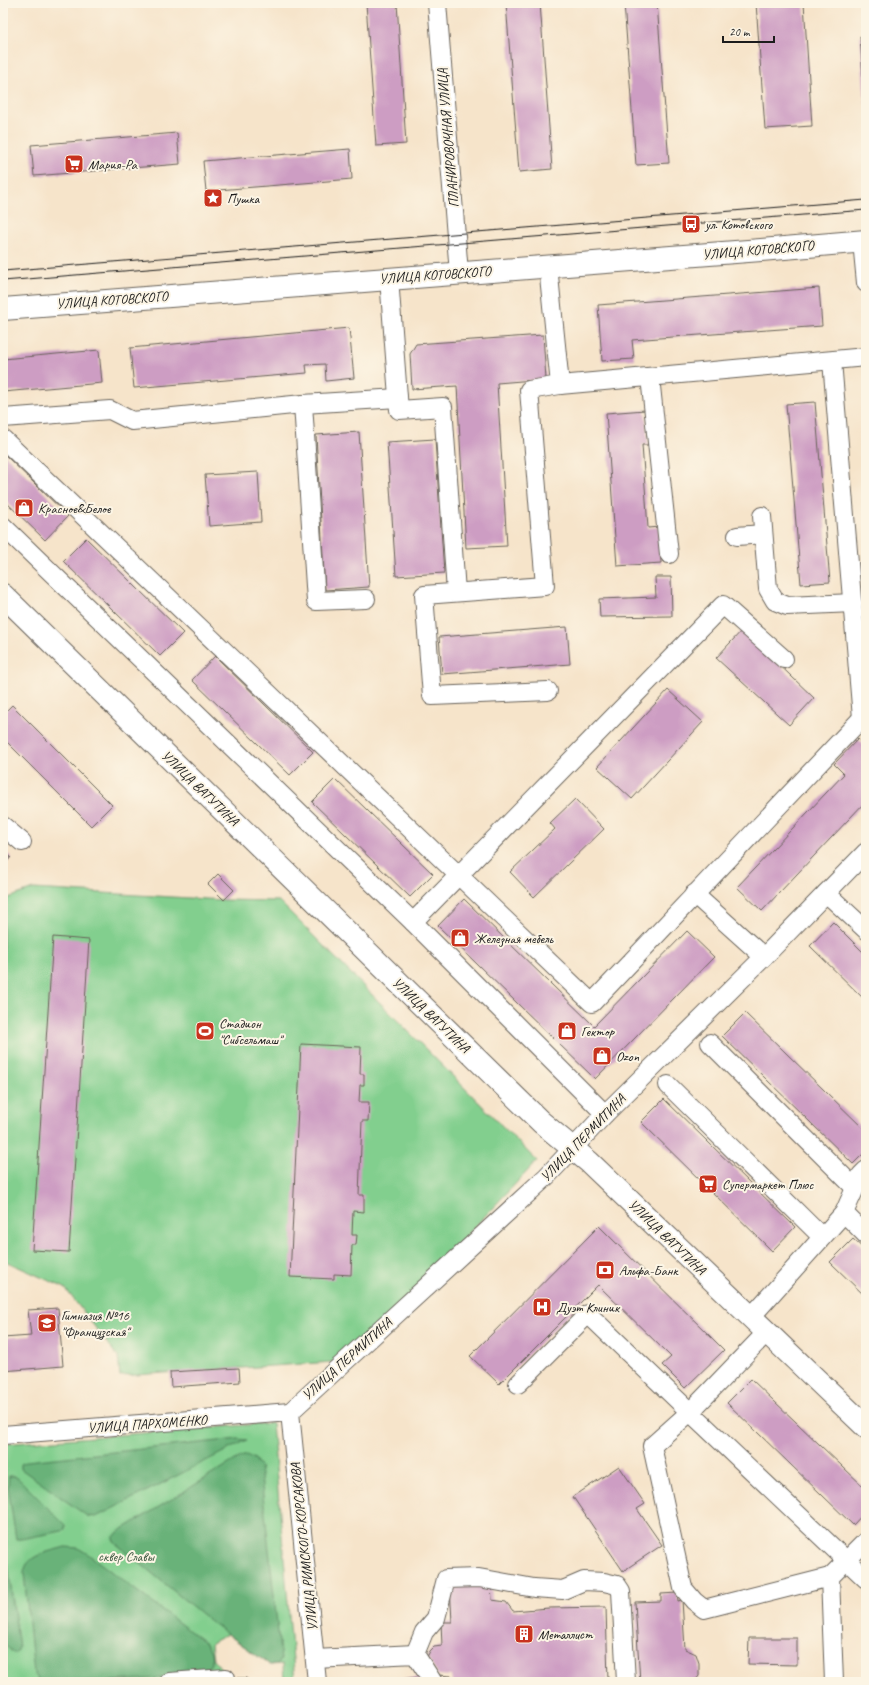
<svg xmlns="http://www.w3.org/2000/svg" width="869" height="1685" font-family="Caveat,sans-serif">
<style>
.green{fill:#82cf8e;stroke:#4f7655}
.forest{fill:#69b279;stroke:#42674a}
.building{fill:#cd9dc3}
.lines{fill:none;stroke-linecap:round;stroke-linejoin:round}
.minor-casing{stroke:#686259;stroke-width:20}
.major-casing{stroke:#686259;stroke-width:24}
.minor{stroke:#fff;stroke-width:18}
.major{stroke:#fff;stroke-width:22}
.tram{stroke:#1c1c1c;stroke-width:1}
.labels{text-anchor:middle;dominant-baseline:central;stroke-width:4;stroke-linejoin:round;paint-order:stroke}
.street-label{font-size:14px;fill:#1c1c1c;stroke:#fcf5e5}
.poi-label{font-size:14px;fill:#1c1c1c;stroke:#fcf5e5;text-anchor:start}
.park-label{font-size:14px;fill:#405b44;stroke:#fcf5e5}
</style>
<rect width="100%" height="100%" fill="#fcf5e5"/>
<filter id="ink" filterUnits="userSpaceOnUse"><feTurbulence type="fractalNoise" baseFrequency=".025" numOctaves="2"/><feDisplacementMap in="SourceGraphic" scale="8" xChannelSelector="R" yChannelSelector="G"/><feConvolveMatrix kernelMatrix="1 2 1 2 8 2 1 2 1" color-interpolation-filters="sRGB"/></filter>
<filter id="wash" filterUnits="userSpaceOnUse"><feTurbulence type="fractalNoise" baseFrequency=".012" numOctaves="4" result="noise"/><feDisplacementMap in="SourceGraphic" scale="16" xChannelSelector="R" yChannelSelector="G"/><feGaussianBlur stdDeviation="0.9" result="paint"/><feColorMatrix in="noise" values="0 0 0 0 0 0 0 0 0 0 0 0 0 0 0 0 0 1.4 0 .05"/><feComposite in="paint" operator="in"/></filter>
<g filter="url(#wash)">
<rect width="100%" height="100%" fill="#f6e4ca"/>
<!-- green -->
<g class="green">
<path d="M33 889 224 900 279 901 537 1161 348 1361 120 1376 118 1357 65 1288 3 1260V900Z"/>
<path d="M272 1423 295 1682H284L283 1664 270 1665 227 1634 211 1643 213 1659 226 1674V1682H3V1444Z"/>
</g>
<!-- forest -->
<g class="forest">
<path d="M238 1439 247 1440 96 1517 87 1516 21 1469V1464L27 1461Z"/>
<path d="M246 1455 255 1459 260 1467 281 1660 277 1664 270 1665 215 1625 114 1542 113 1538 118 1532 237 1459Z"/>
<path d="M9 1476H14L19 1479 65 1525V1529L62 1531 21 1539H16L8 1487Z"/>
<path d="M65 1547 78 1548 88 1554 207 1644 211 1652 212 1663 206 1672 194 1676 97 1682H40L34 1674 24 1573C26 1554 50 1552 65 1547Z"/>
<path d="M3 1556 6 1559 8 1565 19 1647 17 1653H13L3 1642Z"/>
</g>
<g id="blocks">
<!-- building -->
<g class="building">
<path d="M366 3H397L406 144 376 146Z"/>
<path d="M506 3H540L552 169 519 172Z"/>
<path d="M624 3H657L669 163 636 165Z"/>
<path d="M756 3H804L812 126 765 129Z"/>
<path d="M860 36H866V104H865Z"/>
<path d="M3 124 7 155H3Z"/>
<path d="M177 133 180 164 34 176 31 145Z"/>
<path d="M350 149 352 179 206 191 203 161Z"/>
<path d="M819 288 822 326 632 340 634 359 602 361 598 305Z"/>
<path d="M349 328 354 378 326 381 325 364 306 365 307 373 134 388 130 348Z"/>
<path d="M543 335 546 379 497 383 507 546 466 548 457 386 412 389 410 354 416 344Z"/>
<path d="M99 350 102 383 3 392V359Z"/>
<path d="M815 402 830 582 801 584 786 404Z"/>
<path d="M645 410 648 445H642L648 528 659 527 661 563 617 566 606 413Z"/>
<path d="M359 432 369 587 325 590 316 435Z"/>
<path d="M435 439 444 573 396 576 387 442Z"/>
<path d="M3 453 68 516 45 540 3 499Z"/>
<path d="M258 472 261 522 209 526 205 475Z"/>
<path d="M86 538 183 633 160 656 63 561Z"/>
<path d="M655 577H671L672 616 600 617 599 599 656 597Z"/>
<path d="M567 627 570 664 442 674 439 637Z"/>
<path d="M745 627 769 655 814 698 789 725 716 658Z"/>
<path d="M215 656 313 752 290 775 192 680Z"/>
<path d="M668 690 703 722 632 799 597 767Z"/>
<path d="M12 705 112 805 91 826 3 738V714Z"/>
<path d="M858 739 866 747V801L762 911 737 887 844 774 834 764Z"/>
<path d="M335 779 433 874 410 897 312 802Z"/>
<path d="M575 799 604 829 534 897 510 872 555 829 550 823Z"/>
<path d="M3 850 11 857 3 867Z"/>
<path d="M218 874 234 890 224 900 208 884Z"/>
<path d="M464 899 594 1026 687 931 714 957 595 1079 438 926Z"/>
<path d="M833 922 866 955V1001L810 946Z"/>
<path d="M53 937 89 940 69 1252 32 1250Z"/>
<path d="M745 1013 866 1131V1151L853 1164 722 1036Z"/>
<path d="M301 1044 361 1047 360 1074H364V1085H360L359 1102H369L368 1121H362L359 1195H364V1212L353 1211 352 1235H357L356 1245H352L351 1275 334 1274V1279L290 1277Z"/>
<path d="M664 1099 795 1227 772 1251 641 1122Z"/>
<path d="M599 1226 724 1350 685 1388 662 1365 671 1357 598 1285 499 1384 470 1356Z"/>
<path d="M853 1239 866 1251V1297L830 1262Z"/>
<path d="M58 1308 63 1366 3 1371V1338L31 1336 28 1310Z"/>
<path d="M239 1368 240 1382 171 1387 170 1372Z"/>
<path d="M751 1379 866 1489V1511L853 1525 727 1403Z"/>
<path d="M619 1466 645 1504 637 1509 662 1545 623 1571 573 1497Z"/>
<path d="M491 1584 492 1600 506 1602 513 1611 549 1608 606 1607 608 1682H452L451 1676 438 1675 427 1657 430 1651 434 1647 442 1646 441 1622H452L450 1586Z"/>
<path d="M677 1593 678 1601 682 1600 685 1649 696 1654 699 1663V1676L694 1682H640L635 1602 661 1601V1594Z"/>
<path d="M749 1638H797V1665L748 1664Z"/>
<path d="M424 1677V1682H372V1681Z"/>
<path d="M238 1678H246L251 1682H235Z"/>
</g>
</g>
</g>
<g filter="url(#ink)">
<use href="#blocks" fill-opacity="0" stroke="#686259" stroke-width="1"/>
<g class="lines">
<defs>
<g id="minor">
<path d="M437 3 459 273"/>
<path d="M862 241 866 283"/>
<path d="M389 278 399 410 443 407 456 592"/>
<path d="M832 361 862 718 866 721"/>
<path d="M650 377 669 554"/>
<path d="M560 385 866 357"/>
<path d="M3 418 110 410 132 421 303 404"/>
<path d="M3 439 592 1003 862 718"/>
<path d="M762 516 768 589 775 601 787 606 853 603"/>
<path d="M3 526 413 922 605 1114"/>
<path d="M737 536 763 534"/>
<path d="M366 599 316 601 303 404 398 398"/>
<path d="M548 691 432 696 424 595 545 586 529 390 560 385 548 266"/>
<path d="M3 826 22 842"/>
<path d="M826 893 866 930"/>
<path d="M694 894 764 957"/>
<path d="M413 922 723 605 784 659"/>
<path d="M710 1043 855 1188"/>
<path d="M668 1085 822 1237"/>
<path d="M844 1213 866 1235"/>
<path d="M751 1317 844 1213 861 1175 866 1170"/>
<path d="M767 1332 690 1412 866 1579"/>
<path d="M518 1384 588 1314 690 1412 652 1446 683 1588 694 1601 704 1609 830 1577"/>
<path d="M290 1412 547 1176 605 1114 764 957 866 852"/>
<path d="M290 1412 317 1682"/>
<path d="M3 1435 290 1412"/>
<path d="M415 1654 424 1632 436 1618 446 1579 479 1578 534 1588 563 1590 584 1581 604 1582 617 1585 621 1591 626 1682"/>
<path d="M315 1659 415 1654 433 1682"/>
<path d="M169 1682 226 1678"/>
<path d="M834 1682 830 1577 866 1541"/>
</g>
<g id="major">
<path d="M3 309 761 250 866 241"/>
<path d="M3 595 541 1122 589 1162 866 1427"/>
</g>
</defs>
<!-- minor casing -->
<use href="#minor" class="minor-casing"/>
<!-- major casing -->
<use href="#major" class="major-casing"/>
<!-- minor -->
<use href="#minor" class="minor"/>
<!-- major -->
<use href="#major" class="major"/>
<!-- tram -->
<g class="tram">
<path d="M3 271 866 200"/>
<path d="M3 281 691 224 866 210"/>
</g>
</g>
</g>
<!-- icons -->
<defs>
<symbol id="supermarket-square" viewBox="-11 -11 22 22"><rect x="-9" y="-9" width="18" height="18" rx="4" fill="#c8321e" stroke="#fcf5e5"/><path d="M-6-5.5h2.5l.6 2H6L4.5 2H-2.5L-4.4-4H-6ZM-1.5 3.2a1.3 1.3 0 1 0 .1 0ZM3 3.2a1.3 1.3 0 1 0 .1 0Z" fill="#fff"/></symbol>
<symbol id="sight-square" viewBox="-11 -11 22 22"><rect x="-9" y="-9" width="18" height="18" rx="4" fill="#c8321e" stroke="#fcf5e5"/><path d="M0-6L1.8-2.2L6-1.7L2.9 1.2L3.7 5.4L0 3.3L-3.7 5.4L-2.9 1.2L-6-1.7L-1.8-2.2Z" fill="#fff"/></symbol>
<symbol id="bus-square" viewBox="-11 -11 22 22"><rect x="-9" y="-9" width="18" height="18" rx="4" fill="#c8321e" stroke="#fcf5e5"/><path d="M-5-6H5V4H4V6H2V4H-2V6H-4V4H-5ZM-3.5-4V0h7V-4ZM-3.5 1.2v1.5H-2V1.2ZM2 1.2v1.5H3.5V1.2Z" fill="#fff"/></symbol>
<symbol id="shop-square" viewBox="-11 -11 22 22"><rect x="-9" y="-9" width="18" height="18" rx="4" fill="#c8321e" stroke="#fcf5e5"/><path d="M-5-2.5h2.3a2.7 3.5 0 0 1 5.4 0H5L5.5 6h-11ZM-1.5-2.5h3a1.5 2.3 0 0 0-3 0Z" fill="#fff"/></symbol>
<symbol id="stadium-square" viewBox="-11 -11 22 22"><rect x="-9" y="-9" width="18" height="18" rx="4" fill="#c8321e" stroke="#fcf5e5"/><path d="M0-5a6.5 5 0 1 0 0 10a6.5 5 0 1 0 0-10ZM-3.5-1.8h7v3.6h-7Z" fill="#fff"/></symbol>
<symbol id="bank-square" viewBox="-11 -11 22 22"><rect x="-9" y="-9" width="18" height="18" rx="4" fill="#c8321e" stroke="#fcf5e5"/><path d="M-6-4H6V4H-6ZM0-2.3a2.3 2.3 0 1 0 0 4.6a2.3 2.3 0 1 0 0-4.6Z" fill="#fff"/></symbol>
<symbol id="hospital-square" viewBox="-11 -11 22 22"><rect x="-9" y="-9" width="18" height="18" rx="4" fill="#c8321e" stroke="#fcf5e5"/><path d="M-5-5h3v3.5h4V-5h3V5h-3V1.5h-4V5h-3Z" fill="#fff"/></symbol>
<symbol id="school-square" viewBox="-11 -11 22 22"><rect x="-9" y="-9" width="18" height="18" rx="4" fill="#c8321e" stroke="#fcf5e5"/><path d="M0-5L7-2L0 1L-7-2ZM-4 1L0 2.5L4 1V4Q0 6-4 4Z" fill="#fff"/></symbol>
<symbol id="building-square" viewBox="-11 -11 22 22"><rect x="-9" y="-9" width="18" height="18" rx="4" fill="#c8321e" stroke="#fcf5e5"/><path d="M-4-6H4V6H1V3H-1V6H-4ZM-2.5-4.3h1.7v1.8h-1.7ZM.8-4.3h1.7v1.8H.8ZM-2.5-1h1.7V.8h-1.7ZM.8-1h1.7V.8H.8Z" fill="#fff"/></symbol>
</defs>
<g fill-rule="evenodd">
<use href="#supermarket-square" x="63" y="153" width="22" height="22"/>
<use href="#sight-square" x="202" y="187" width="22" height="22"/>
<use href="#bus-square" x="680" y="213" width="22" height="22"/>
<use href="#shop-square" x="13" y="497" width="22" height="22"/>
<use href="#shop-square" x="449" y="927" width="22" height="22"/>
<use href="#stadium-square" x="194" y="1020" width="22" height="22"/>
<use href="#shop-square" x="556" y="1020" width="22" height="22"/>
<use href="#shop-square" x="591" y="1045" width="22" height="22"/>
<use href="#supermarket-square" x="697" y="1173" width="22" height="22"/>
<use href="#bank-square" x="594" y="1259" width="22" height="22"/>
<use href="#hospital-square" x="531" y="1296" width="22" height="22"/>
<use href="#school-square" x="36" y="1312" width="22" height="22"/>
<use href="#building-square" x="513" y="1623" width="22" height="22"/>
</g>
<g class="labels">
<!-- street labels -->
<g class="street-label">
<text transform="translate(448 138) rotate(-95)">ПЛАНИРОВОЧНАЯ УЛИЦА</text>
<text transform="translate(758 250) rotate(-5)">УЛИЦА КОТОВСКОГО</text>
<text transform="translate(435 275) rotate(-4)">УЛИЦА КОТОВСКОГО</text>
<text transform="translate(112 300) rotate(-4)">УЛИЦА КОТОВСКОГО</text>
<text transform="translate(200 788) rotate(44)">УЛИЦА ВАТУТИНА</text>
<text transform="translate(431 1015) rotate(44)">УЛИЦА ВАТУТИНА</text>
<text transform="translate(583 1138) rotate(-46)">УЛИЦА ПЕРМИТИНА</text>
<text transform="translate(667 1237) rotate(44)">УЛИЦА ВАТУТИНА</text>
<text transform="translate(347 1359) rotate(-42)">УЛИЦА ПЕРМИТИНА</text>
<text transform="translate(147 1424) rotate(-4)">УЛИЦА ПАРХОМЕНКО</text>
<text transform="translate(304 1547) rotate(-96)">УЛИЦА РИМСКОГО-КОРСАКОВА</text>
</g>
<!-- poi labels -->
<g class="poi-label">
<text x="88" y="164">Мария-Ра</text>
<text x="227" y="198">Пушка</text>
<text x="705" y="224">ул. Котовского</text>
<text x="38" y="508">Красное&amp;Белое</text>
<text x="474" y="938">Железная мебель</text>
<text x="219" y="1023">Стадион<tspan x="219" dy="16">"Сибсельмаш"</tspan></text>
<text x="581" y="1031">Гектор</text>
<text x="616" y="1056">Ozon</text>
<text x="722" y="1184">Супермаркет Плюс</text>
<text x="619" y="1270">Альфа-Банк</text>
<text x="556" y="1307">Дуэт Клиник</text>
<text x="61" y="1315">Гимназия №16<tspan x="61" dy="16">"Французская"</tspan></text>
<text x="538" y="1634">Металлист</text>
</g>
<!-- park labels -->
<g class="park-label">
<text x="126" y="1556">сквер Славы</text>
</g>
</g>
<!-- margin -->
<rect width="869" height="1685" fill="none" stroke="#fcf5e5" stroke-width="16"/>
<!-- scale -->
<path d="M723 36v6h51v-6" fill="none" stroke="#1c1c1c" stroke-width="2"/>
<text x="729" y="36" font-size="12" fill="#1c1c1c" stroke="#fcf5e5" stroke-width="3" paint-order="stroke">20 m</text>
</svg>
